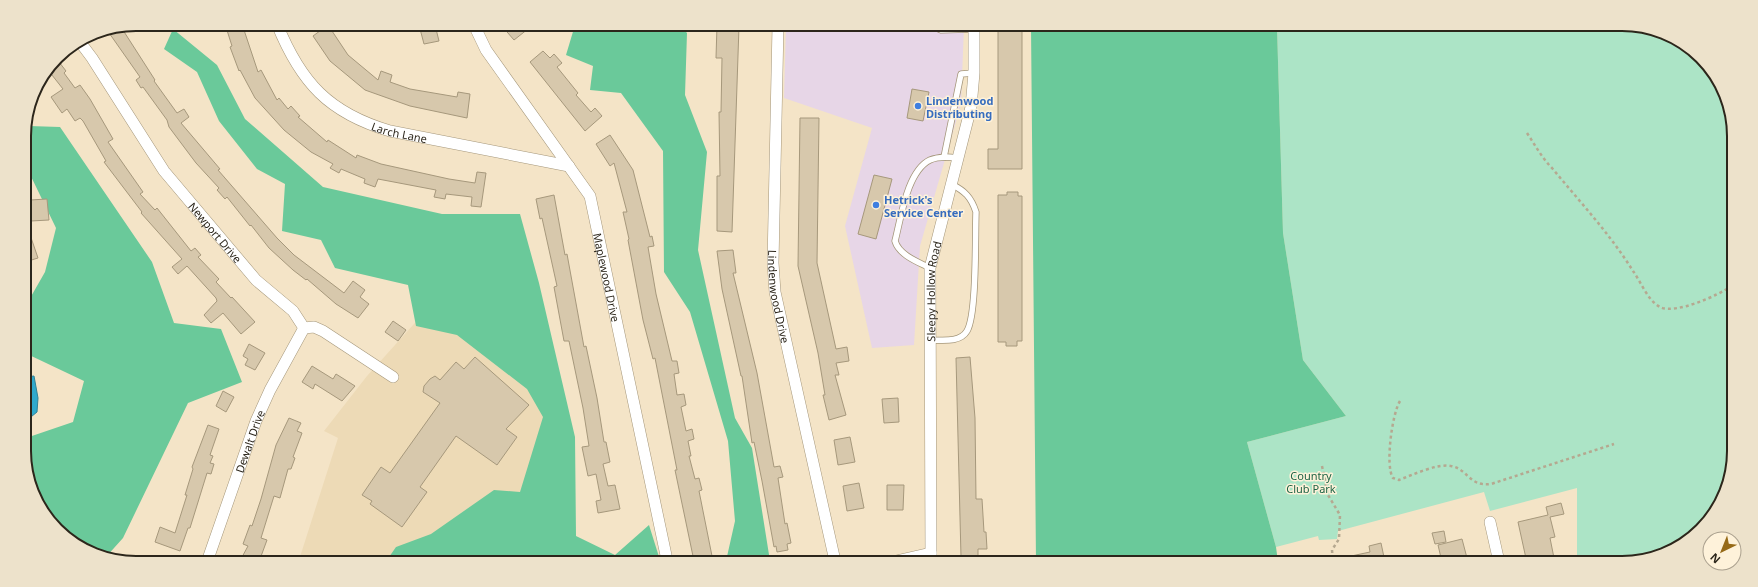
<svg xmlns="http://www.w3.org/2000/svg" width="1758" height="587" font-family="'Noto Sans',sans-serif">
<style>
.commercial{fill:#e7d6e7}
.built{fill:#eddab6}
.green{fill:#ace4c6}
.forest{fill:#6ac99a}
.water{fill:#30a9cc;stroke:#2f8297}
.building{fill:#d7c8ac;stroke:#a6987c}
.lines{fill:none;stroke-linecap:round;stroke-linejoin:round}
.lane-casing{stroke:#a4967a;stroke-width:7}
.street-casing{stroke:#a4967a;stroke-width:12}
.path{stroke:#b5a890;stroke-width:2.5;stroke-dasharray:3 3;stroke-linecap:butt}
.lane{stroke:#fff;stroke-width:5.5}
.street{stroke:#fff;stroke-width:11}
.shop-dot{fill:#3f7fe0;stroke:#fef2da;stroke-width:1.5}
.labels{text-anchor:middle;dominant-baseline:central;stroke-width:3;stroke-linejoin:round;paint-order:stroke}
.shop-label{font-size:11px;font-weight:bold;fill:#366cbe;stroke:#fef2da;text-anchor:start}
.street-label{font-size:11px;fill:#2c261b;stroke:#fef2da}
.park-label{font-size:11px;fill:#1e6445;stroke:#fef2da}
.rim{fill:none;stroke:#2c261b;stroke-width:2}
</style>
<rect width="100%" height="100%" fill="#f4e4c7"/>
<!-- commercial -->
<path class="commercial" d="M786 26H964L961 104 920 246 914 345 872 348 845 226 872 128 784 98Z"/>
<!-- built -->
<path class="built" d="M432 304 527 379 571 464 494 560H299L338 438 324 431 367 376Z"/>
<!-- green -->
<path class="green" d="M1277 27 1651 28 1706 62 1732 114 1730 480 1715 513 1690 540 1629 563H1577V488L1490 511 1484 492 1338 531 1337 539 1319 540 1318 536 1276 547 1247 442 1346 416 1303 360 1283 233Z"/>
<!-- forest -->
<g class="forest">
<path d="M575 25H679L687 33 685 95 707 152 698 250 735 418 752 448 770 561H726L735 521 728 441 690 312 664 272 663 151 621 93 590 90 593 66 566 55Z"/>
<path d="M1031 26 1277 27 1283 233 1303 360 1346 416 1247 442 1276 547 1278 562 1036 561Z"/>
<path d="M173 29 217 65 245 119 323 187 442 214H520L539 283 575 437 576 536 615 555 649 525 660 560H387L396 547 431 534 494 490 520 492 543 417 527 389 457 335 416 326 408 285 335 268 321 240 282 231 285 184 257 169 219 121 197 72 164 49Z"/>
<path d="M26 122 29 126 60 127 152 262 174 323 221 329 242 382 188 403 123 538 105 558 52 525 26 473V438L73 422 84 381 25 353V307L45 272 56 228 24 162Z"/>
</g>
<!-- water -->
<path class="water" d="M34 376 38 398 37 412 26 421V377Z"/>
<!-- building -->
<g class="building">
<path d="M225 24H242L258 72 261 70 277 100 279 98 288 109 291 106 300 116 298 117 327 142 328 140 356 158 357 155 381 164 449 179 475 183 477 172 486 173 481 207 471 206 472 197 446 194 445 199 434 197 436 190 378 179 375 187 364 183 365 179 341 169 339 173 330 168 333 164 311 152 284 130 255 98 240 70 239 71 230 47 232 46Z"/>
<path d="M328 25 348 55 378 80 381 71 392 75 390 82 410 89 457 97 458 92 470 94 467 118 410 106 365 90 330 61 313 36Z"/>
<path d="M419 25H435L439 41 424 44Z"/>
<path d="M501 25H533L514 40Z"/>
<path d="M717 25 739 26 732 232 717 231V176H720L719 112H721L722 58H716Z"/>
<path d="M998 26H1022V169H988V149H998Z"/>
<path d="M121 27 155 80 154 81 177 113 184 109 189 117 181 123 220 169 218 170 277 238 294 255 344 293 353 281 365 290 360 297 369 304 358 318 336 304 307 279 306 280 293 270 269 248 251 225 250 226 227 197 225 199 217 190 219 188 196 163 169 127 167 120 143 87 141 88 136 80 140 77 107 30Z"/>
<path d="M543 51 550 58 554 54 562 63 557 67 578 93 576 95 591 112 595 108 602 116 585 131 530 62Z"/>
<path d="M56 58 66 71 64 73 75 88 80 85 90 99 113 139 108 142 143 192 140 194 155 210 157 208 191 251 195 248 201 255 198 257 219 279 216 282 231 298 232 297 255 322 241 334 223 313 211 323 204 315 217 301 216 298 187 266 178 274 172 267 182 259 141 213 142 212 104 162 106 161 83 121 80 118 75 121 67 109 62 113 51 97 63 89 48 70Z"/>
<path d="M912 89 929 92 923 121 907 118Z"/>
<path d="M800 118H819L817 263 836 349 847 347 849 361 836 363 839 375H835L846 415 829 420 823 395H825L818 353 798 266Z"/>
<path d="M610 135 633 170 650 237 652 236 654 246 648 247 656 294 672 361H677L679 373 674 374 677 395 684 394 686 405 681 407 686 431 692 429 694 439 688 441 691 456H689L695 479 699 478 702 490 699 491 713 561H694L675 470H677L655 358 653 359 643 320 628 240 629 239 623 212H627L614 163 610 166 596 144Z"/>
<path d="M874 175 892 179 876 239 858 234Z"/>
<path d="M1007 192H1018V196H1022V341H1017V346H1006V342H998V195H1007Z"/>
<path d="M554 195 565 255 567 254 584 347 586 346 597 398 604 442H606L610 462 603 464 608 486 615 485 620 509 598 513 596 501 601 500 596 474 588 476 582 447 589 446 583 408 569 341H564L554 287 557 286 542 218 540 219 536 199Z"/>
<path d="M47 199 49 220 31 221 30 200Z"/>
<path d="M25 226H27L38 258 25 262Z"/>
<path d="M733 250 736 273H733L757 373 774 467 780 466 783 477 778 478 785 524 787 523 791 543 787 544 788 550 777 552 776 546 774 547 762 481 754 442 752 443 742 376H741L722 289 717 251Z"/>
<path d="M393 321 406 330 398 341 385 332Z"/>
<path d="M249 344 265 353 255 370 245 365 248 359 243 356Z"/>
<path d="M475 357 529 405 506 429 517 437 497 465 456 436 420 487 427 492 402 527 370 504 372 501 362 495 381 467 390 473 440 403 423 392 424 386 430 379 435 376 440 380 456 362 464 369Z"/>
<path d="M970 357 975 418 976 499H982L984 532H986L987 549H978V557H961L956 358Z"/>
<path d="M312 366 333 379 336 374 355 386 342 401 315 384 313 389 302 382Z"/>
<path d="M223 391 234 397 226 412 216 406Z"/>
<path d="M898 398 899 422 884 423 882 399Z"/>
<path d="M289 418 301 423 297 431 302 433 293 457 295 458 291 469H288L280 498 274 496 261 538 267 540 260 559H241L248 546 243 544 250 525 252 526 261 499 276 445Z"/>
<path d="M208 425 219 429 210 455 213 456 210 463 214 464 211 474 207 473 190 528H188L180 551 155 542 160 527 175 533 187 495H185L193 469 192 467Z"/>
<path d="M850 437 855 462 838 465 834 440Z"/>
<path d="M859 483 864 508 847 511 843 486Z"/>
<path d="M887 485H904L903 510H887Z"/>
<path d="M1561 503 1564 514 1550 517 1555 537 1550 538 1555 563H1527L1518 522 1548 515 1546 507Z"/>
<path d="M1444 531 1446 542 1435 544 1432 533Z"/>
<path d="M1462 539 1467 558 1442 562 1438 545Z"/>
<path d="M1381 543 1385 562H1343L1342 558 1370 552 1369 546Z"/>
</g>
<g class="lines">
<defs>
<g id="lane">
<path d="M932 26 941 30 974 29"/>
<path d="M944 157 961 74 974 73"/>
<path d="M930 268C918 262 899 255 895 241 901 218 907 171 930 160 939 156 949 157 958 158"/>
<path d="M930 340C942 340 960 343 967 331 977 314 975 236 976 212 971 197 965 191 951 184"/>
</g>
<g id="street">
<path id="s1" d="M277 24C301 83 329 113 390 131L569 166"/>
<path id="s2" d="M474 25 486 50 590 196 667 560"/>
<path id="s3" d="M778 26 773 263 775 292 835 561"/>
<path id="s4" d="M80 42 92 58 164 171 256 280 293 311 304 328 314 327 323 331 393 377"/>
<path d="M1490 522 1499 562"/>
<path id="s5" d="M208 559 256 421 270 390 304 328"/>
<path d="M896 561 931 553"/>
<path id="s6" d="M931 561 930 268 971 107 974 73V26"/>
</g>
</defs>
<!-- lane casing -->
<use href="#lane" class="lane-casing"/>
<!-- street casing -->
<use href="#street" class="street-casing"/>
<!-- path -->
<g class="path">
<path d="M1527 133C1535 145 1542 158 1552 168 1580 202 1610 234 1633 271 1641 282 1648 301 1660 307 1674 315 1720 295 1731 286"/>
<path d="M1400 401C1392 414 1385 466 1393 478L1399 480C1412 475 1438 463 1451 466 1468 469 1469 487 1491 484L1614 444"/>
<path d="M1322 466 1328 495 1340 515 1339 539 1332 550 1333 562"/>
</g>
<!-- lane -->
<use href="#lane" class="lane"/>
<!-- street -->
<use href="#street" class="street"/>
</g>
<!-- markers -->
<g class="shop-dot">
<circle cx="918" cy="106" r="4"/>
<circle cx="876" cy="205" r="4"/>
</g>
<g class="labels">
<!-- shop labels -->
<g class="shop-label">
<text x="926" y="100">Lindenwood<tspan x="926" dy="13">Distributing</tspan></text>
<text x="884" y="199">Hetrick's<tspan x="884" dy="13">Service Center</tspan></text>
</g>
<!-- street labels -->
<g class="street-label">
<text stroke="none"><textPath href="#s1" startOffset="172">Larch Lane</textPath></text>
<text stroke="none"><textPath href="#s4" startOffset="234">Newport Drive</textPath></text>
<text stroke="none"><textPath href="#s2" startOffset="290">Maplewood Drive</textPath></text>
<text stroke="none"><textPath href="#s6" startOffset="270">Sleepy Hollow Road</textPath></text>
<text stroke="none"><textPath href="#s3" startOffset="271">Lindenwood Drive</textPath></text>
<text stroke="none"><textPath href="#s5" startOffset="125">Dewalt Drive</textPath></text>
</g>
<!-- park labels -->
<g class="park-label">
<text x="1311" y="475">Country<tspan x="1311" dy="13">Club Park</tspan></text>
</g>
</g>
<!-- crop -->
<path d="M0 0H1758V587H0ZM136 31H1622A105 105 0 0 1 1727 136V451A105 105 0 0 1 1622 556H136A105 105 0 0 1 31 451V136A105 105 0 0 1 136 31Z" fill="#ede2cb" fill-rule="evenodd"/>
<path class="rim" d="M136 31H1622A105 105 0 0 1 1727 136V451A105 105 0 0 1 1622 556H136A105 105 0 0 1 31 451V136A105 105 0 0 1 136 31Z"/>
<!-- north arrow -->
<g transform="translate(1722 551) rotate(223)"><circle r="19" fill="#fef2da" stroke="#aaa08e"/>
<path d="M0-3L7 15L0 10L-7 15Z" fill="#966a17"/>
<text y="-6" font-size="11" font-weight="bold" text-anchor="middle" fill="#2c261b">N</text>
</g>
</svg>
